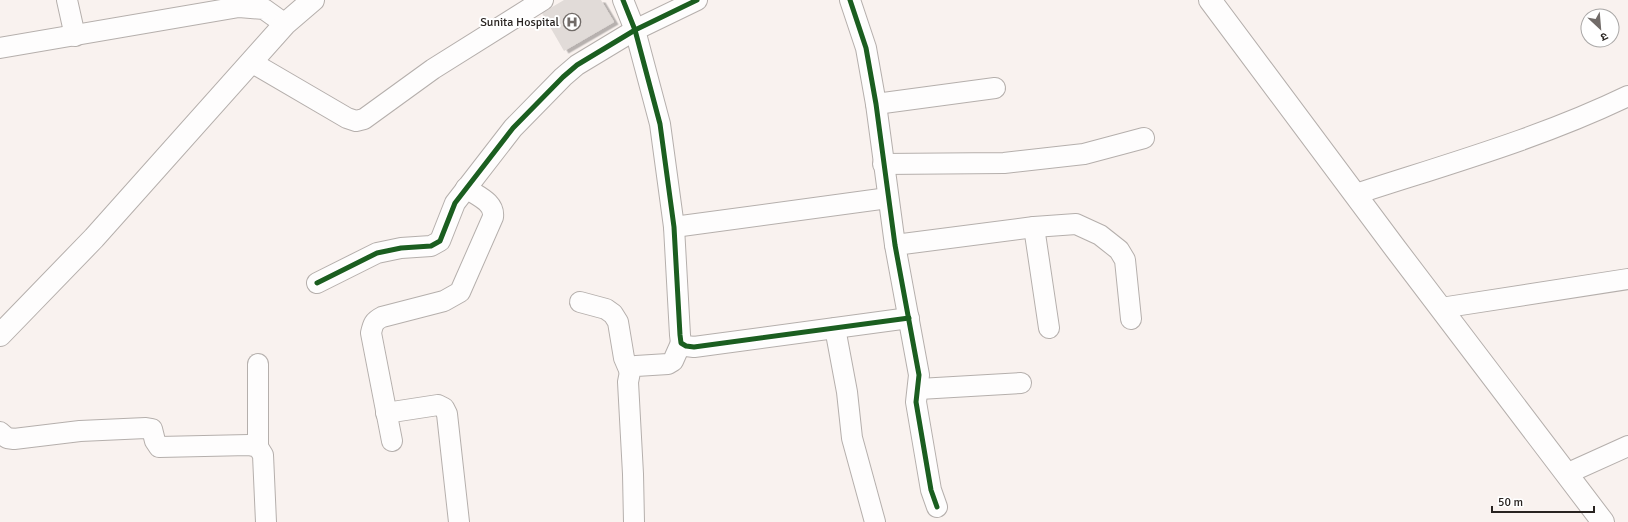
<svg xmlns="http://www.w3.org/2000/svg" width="1628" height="522" font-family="Signika,'Noto Sans Devanagari',sans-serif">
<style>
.building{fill:#e1dbd8;filter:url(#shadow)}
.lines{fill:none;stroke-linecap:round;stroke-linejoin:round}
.minor-casing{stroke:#b5afac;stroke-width:22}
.highway-casing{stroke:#b5afac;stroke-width:24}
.minor{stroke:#fefdfd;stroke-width:20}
.highway{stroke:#fefdfd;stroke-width:22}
.cycleway-casing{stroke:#fff;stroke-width:8}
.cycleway{stroke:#1b5e20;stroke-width:5}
.labels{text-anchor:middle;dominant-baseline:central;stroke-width:4;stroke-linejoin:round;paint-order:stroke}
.poi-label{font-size:12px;fill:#282320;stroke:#fff;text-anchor:end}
</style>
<defs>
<filter id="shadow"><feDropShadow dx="4.5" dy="2.5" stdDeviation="0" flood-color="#0004"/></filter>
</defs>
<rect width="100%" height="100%" fill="#f9f2ef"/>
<!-- building -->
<path class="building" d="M564 0H601L614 22 564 51 542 13Z"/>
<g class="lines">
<defs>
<g id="minor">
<path d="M67 0 75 36"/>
<path d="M623 0 635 30 660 124 674 227 680 335 681 343 686 346 694 347 909 318"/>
<path d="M850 0 866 48 876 104 895 245 919 375 916 402 931 490 937 507"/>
<path d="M0 48 239 7 264 9 285 24"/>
<path d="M251 62 347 118 356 121 364 119 433 69 543 0"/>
<path d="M876 104 995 88"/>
<path d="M883 164 1004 163 1084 154 1144 138"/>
<path d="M1356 194C1448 164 1541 138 1628 96"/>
<path d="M674 227 888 198"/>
<path d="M1034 227 1049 328"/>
<path d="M895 245 1034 227 1076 224 1100 235 1119 250 1125 260 1131 319"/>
<path d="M317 283 377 253 401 248 431 246 440 241 455 203 513 128 563 77 577 65 635 30 697 0"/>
<path d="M580 302 606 309 613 314 618 322 624 358 630 372"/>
<path d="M1441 308 1628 279"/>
<path d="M835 328 847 392 852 438 875 522"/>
<path d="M919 389 1021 383"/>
<path d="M386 413 438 405 444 408 447 414 459 522"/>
<path d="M0 432 7 438 14 439 80 431 146 428 152 429 155 441 159 447 249 445 258 447 263 455 266 522"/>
<path d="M392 441 371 333C373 324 374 321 382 317L444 301 460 292 493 217C495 202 477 196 466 188"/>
<path d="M258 447V364"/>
<path d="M1566 474 1628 446"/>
<path d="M634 522 633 474 628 382 630 372 633 367 636 366 668 364 673 361 681 343"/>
</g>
<g id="highway">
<path d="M1210 0 1395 248 1603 522"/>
<path d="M0 335 94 238 285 24 313 0"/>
</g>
</defs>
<!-- minor casing -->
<use href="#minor" class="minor-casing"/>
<!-- highway casing -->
<use href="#highway" class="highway-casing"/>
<!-- minor -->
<use href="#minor" class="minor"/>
<!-- highway -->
<use href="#highway" class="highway"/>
<defs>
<g id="cycleway">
<path d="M623 0 635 30 660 124 674 227 680 335 681 343 686 346 694 347 909 318"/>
<path d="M850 0 866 48 876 104 895 245 919 375 916 402 931 490 937 507"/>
<path d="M317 283 377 253 401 248 431 246 440 241 455 203 513 128 563 77 577 65 635 30 697 0"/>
</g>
</defs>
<!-- cycleway casing -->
<use href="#cycleway" class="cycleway-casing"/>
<!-- cycleway -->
<use href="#cycleway" class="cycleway"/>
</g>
<!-- icons -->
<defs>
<symbol id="hospital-ring" viewBox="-11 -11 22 22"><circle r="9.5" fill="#fff" stroke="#716b68" stroke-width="1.5"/><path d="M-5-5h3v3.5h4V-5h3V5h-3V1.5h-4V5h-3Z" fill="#716b68"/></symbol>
</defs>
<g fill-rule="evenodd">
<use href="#hospital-ring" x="562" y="12" width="20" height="20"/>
</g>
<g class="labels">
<!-- poi labels -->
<g class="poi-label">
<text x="559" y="22">Sunita Hospital</text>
</g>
</g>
<!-- north arrow -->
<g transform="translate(1600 28) rotate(154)"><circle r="19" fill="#ffffff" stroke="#a9a7a6"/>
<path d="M0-3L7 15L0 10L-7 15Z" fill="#716b68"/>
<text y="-6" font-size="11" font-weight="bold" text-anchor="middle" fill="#282320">उ</text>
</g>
<!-- scale -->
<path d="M1492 506v6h102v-6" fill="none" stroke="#282320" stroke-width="2"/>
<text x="1498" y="506" font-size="12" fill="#282320" stroke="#ffffff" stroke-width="3" paint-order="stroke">50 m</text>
</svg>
